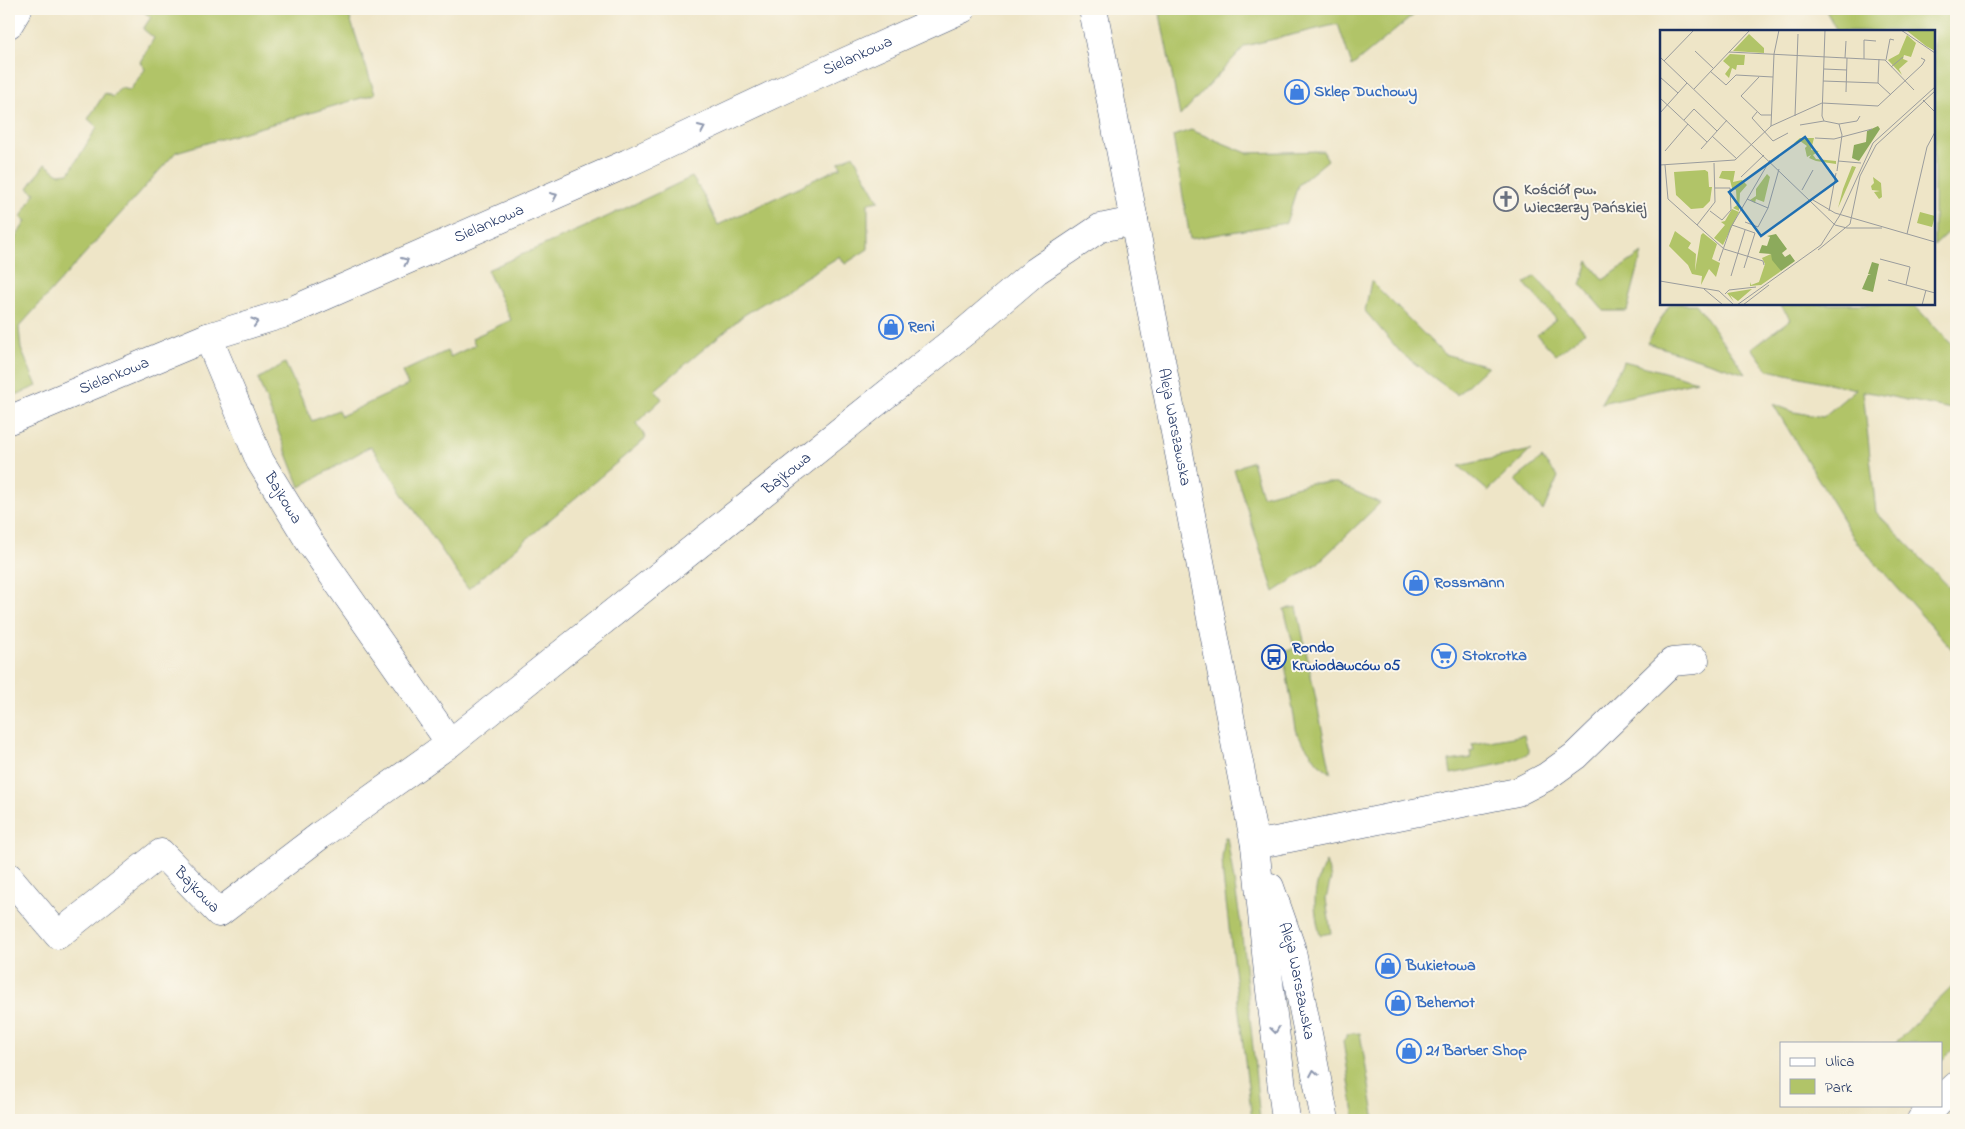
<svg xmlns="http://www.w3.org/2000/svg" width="1965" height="1129" font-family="'Indie Flower',sans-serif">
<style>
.green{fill:#b1c468;stroke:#667a63}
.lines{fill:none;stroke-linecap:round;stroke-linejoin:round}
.minor-casing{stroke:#3b4a6e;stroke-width:29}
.minor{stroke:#fff;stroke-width:28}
.oneway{stroke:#8d97ae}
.labels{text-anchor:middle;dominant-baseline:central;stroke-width:4;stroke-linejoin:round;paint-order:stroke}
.street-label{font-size:16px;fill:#1b2f5e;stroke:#fbf7ec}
.shop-label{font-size:16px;font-weight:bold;fill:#366cbe;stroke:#fbf7ec;text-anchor:start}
.worship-label{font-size:16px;font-weight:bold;fill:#5b616d;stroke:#fbf7ec;text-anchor:start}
.transit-label{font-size:16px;font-weight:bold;fill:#164399;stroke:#fbf7ec;text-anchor:start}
.inset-road{fill:none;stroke:#9a9c9d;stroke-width:1}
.view{fill:#1f6fb2;fill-opacity:0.15;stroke:#1f6fb2;stroke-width:2.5}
.inset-edge{fill:none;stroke:#1b2f5e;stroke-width:2.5}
</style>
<rect width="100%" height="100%" fill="#fbf7ec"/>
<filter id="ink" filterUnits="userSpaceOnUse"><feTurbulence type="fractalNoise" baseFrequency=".02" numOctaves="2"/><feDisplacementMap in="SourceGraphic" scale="10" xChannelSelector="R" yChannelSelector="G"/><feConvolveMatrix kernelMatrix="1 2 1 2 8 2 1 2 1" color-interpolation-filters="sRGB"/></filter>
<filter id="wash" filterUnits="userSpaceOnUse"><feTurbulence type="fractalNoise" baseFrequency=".0096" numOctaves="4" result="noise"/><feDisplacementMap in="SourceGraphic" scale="20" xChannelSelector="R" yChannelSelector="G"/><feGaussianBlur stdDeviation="1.12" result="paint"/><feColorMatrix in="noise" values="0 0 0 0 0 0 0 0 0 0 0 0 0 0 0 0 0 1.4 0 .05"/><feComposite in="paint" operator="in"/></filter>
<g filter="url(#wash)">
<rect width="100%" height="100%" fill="#eee5c7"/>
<!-- green -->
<g class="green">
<path d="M140 9H347L375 94 176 152 19 327 21 349 37 386 9 398V248L26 221 21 217 35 193 28 188 45 164 59 174 69 173 97 127 88 119 105 93 113 97 120 88 130 90 145 69 140 62 154 38 143 29 151 17Z"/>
<path d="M1159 9H1421L1352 66 1338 24 1245 46 1180 116Z"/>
<path d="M1825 9H1947L1956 18V225L1934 246V31H1837Z"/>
<path d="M1191 130 1247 153 1323 151 1328 160 1298 185 1286 223 1190 239 1173 136Z"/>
<path d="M853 155 879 201 868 203V249L845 264 840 256 744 315 655 390 662 399 636 423 646 438 468 589 371 446 300 487 258 379 285 363 312 421 338 410 341 416 408 385 402 372 447 351 450 357 475 345 472 338 511 320 487 270 585 227 692 177 703 194 718 225 841 167 839 162Z"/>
<path d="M1642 253 1627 311H1604L1581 285 1588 261 1603 280Z"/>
<path d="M1535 276 1585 332 1556 355 1537 335 1556 319 1525 284Z"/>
<path d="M1371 281 1444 354 1488 366 1457 395 1402 354 1365 311Z"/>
<path d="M1670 304H1696L1746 374 1647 343Z"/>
<path d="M1779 304H1913L1956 349V410L1863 391 1876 512 1956 594V654L1855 540 1773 404 1794 412 1823 417 1856 389 1768 370 1752 348 1791 319Z"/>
<path d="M1624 361 1697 381 1601 403Z"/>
<path d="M1531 450 1488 491 1459 466Z"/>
<path d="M1542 458 1558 477 1543 511 1515 480Z"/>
<path d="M1252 461 1262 496 1310 483H1337L1380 503 1318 563 1274 592 1234 469Z"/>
<path d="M1297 607 1331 773 1318 763 1297 734 1283 653 1294 648 1284 609Z"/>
<path d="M1524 735 1529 753 1506 763 1451 774 1449 761 1471 758 1470 751 1474 750 1472 744Z"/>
<path d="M1225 837H1227L1241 925 1260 1120H1252L1223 877 1222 857Z"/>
<path d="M1326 862 1331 878 1326 899 1331 933 1320 935C1313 907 1312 888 1326 862Z"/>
<path d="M1956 983V1046L1941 1061V1043H1895Z"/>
<path d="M1360 1033 1375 1120H1355L1343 1041 1348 1034Z"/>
</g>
</g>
<g filter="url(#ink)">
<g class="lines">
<defs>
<g id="minor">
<path id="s1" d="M1093 9 1255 845 1269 982 1286 1120"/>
<path d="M9 24 18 9"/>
<path id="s2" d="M208 337 260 461 309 541 450 743 967 330 1036 271 1100 228 1134 221"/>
<path id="s3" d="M9 420 208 337 286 313 628 163 796 84 962 9"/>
<path d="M1255 845 1517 792 1546 777 1575 756 1672 662 1695 660"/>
<path id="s4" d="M9 877 58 935 161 853 219 913 322 834 450 743"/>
<path id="s5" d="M1270 887 1291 947 1325 1120"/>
<path d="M1941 1100 1956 1086"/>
<path d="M1921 1120 1936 1105"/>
</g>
</defs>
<!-- minor casing -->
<use href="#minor" class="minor-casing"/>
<!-- minor -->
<use href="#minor" class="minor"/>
</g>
<!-- one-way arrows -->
<defs><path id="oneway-chevron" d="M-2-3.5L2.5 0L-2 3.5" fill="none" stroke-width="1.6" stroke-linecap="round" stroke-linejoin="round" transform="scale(1.25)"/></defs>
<g class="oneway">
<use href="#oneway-chevron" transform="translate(702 128) rotate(-25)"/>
<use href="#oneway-chevron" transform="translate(554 196) rotate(-24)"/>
<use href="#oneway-chevron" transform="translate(405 261) rotate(-24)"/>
<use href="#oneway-chevron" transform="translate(255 322) rotate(-17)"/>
<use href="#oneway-chevron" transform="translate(1275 1030) rotate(83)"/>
<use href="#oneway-chevron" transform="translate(1314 1073) rotate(-100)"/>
</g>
</g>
<!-- icons -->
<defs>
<symbol id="shop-ring" viewBox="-11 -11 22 22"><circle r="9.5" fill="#fbf7ec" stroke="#3f7fe0" stroke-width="1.5"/><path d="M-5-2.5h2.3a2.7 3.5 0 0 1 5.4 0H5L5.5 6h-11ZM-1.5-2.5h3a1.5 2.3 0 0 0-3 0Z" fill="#3f7fe0"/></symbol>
<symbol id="church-ring" viewBox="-11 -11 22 22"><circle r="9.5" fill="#fbf7ec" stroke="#6b7280" stroke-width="1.5"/><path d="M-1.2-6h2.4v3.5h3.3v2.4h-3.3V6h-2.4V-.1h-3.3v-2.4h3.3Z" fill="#6b7280"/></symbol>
<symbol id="supermarket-ring" viewBox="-11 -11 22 22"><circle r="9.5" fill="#fbf7ec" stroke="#3f7fe0" stroke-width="1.5"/><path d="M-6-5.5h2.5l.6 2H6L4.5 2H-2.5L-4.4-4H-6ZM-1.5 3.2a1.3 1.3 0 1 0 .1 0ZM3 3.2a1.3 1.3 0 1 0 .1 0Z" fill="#3f7fe0"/></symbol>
<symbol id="bus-ring" viewBox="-11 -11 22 22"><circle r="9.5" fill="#fbf7ec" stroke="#1a4fb4" stroke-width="1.5"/><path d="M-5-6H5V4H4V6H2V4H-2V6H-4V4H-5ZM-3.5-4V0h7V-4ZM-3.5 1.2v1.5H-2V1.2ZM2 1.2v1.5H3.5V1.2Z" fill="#1a4fb4"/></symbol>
</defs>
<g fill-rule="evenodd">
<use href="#shop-ring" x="1283" y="78" width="28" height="28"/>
<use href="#church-ring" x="1492" y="185" width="28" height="28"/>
<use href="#shop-ring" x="877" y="313" width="28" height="28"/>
<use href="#shop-ring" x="1402" y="569" width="28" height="28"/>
<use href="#supermarket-ring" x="1430" y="642" width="28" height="28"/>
<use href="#bus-ring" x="1260" y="643" width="28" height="28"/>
<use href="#shop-ring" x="1374" y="952" width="28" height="28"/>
<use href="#shop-ring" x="1384" y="989" width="28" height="28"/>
<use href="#shop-ring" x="1395" y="1037" width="28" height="28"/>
</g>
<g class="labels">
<!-- street labels -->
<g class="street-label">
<text stroke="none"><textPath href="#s3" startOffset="924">Sielankowa</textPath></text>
<text stroke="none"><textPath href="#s3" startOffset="519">Sielankowa</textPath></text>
<text stroke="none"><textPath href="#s3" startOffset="114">Sielankowa</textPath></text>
<text stroke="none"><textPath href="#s1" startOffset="426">Aleja Warszawska</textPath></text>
<text stroke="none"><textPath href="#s2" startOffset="906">Bajkowa</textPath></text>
<text stroke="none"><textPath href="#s2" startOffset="178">Bajkowa</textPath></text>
<text stroke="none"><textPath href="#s4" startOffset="259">Bajkowa</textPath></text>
<text stroke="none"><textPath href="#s5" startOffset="98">Aleja Warszawska</textPath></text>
</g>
<!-- shop labels -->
<g class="shop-label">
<text x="1314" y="92">Sklep Duchowy</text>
<text x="908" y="327">Reni</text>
<text x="1434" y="583">Rossmann</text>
<text x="1462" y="656">Stokrotka</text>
<text x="1406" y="966">Bukietowa</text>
<text x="1416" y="1003">Behemot</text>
<text x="1426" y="1051">21 Barber Shop</text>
</g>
<!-- worship labels -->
<g class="worship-label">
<text x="1524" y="190">Kościół pw.<tspan x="1524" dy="18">Wieczerzy Pańskiej</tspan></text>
</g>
<!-- transit labels -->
<g class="transit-label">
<text x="1292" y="648">Rondo<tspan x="1292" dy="18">Krwiodawców 05</tspan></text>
</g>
</g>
<!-- overview -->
<g transform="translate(1660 30)">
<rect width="275" height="275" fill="#eee5c7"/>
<path d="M246 0H275V21L266 16ZM89 4 104 18V23L73 21ZM247 5 256 13 251 27 244 25 243 29 248 31 239 39 242 45 228 30 239 24ZM70 24 85 25 84 35H77L76 40 72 38 69 48 65 44 70 37 63 31ZM140 108H154L151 120 159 121 153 125 156 129 176 131V134L156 131 149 128 151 125 147 127 145 118 147 116 140 111 134 113ZM192 136 196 137 178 178 183 159ZM45 140 48 142 49 157H52L50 171 43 178 31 179 16 165 14 142ZM62 141H75L73 152 82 150 87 155 80 163 79 181 73 178 77 175 76 160 72 158 70 150 59 148ZM107 144 110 147 104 172 96 169 95 173 90 170 96 166V159ZM213 147 221 153 222 167 219 169 214 162 220 161 212 160 211 156 214 153ZM72 179 79 182 63 215 54 208 65 195 61 192 65 191ZM260 182 275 186 272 197 257 193ZM15 201 31 213 28 218 36 224 35 241 41 205 43 203 57 214 52 229 60 233 56 247 49 239 41 255 42 246 32 244 28 235 9 216ZM111 224 121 241 101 255 90 256V252L91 255 99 252 105 234 102 228ZM92 259 78 271 70 265 74 272 67 263Z" fill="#b1c468"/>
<path d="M218 96 220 99 199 131 192 128 194 115 206 112 207 101ZM116 204 127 219 122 223 125 227 130 224 135 231 121 241 112 230 111 224 99 223 102 215 107 216 110 207 107 206ZM212 232 219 234 213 262 202 259 208 245H211L208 244Z" fill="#8caa5c"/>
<path class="inset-road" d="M241 0 275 23M35 21 53 38M69 22 225 30 254 60M0 27 175 195 187 198H222M185 28 186 11M204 29V10L216 11M226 30 230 9 234 10M4 31 34 0M231 37 243 27M164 39 187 40M50 41 66 55 76 45 113 47M0 47 18 63M99 47 81 66 101 85H111M163 51 218 53 231 65M218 53 219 29M34 59 90 0M186 62 187 28M0 68 47 112M263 70 275 82M97 82 92 88 113 111 128 103M0 83 27 53M135 86 138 4M24 90 34 79 57 101M164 91 162 86 165 0M179 94 197 91 200 86M140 95 164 91 179 94M111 96 114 24 119 0M52 106 77 129M155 108 174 109 212 99M41 119 67 90M5 121 28 94M178 131 201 133M0 135 75 130 111 96 162 73 218 76 262 35 265 30 261 28M5 135 8 169 64 219 103 231 104 235M177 141 182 105 179 94M81 147 104 125M142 160 153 140M87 169 108 178 119 139M153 170 175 183 275 212M50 181 62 190 71 180 70 158H55M169 181 176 143M85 192 98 197 108 178M37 195 55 172 54 133M72 195 95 203 84 238M247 204 267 117 275 102M158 220 190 194 200 146 216 115 275 61M220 229 250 237 246 255M59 231 71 197 110 130M71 246 85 200M228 250 275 263M0 251 59 261 74 275M44 259 63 275M65 264 69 260 96 257M77 275 161 215 180 185 213 113 275 57M83 275 109 255M262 275 266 260"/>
<path class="view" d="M145 107 177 151 101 206 69 162Z"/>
<rect width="275" height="275" class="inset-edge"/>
</g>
<!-- margin -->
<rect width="1965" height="1129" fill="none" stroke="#fbf7ec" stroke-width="30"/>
<!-- legend -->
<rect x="1780" y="1042" width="162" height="65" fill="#fbf7ec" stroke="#a1a7b3"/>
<rect x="1790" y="1058" width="25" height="8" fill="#ffffff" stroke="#a1a7b3"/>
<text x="1825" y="1066" font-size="15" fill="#1b2f5e">Ulica</text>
<rect x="1790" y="1079" width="25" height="15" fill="#b1c468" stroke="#a1a7b3"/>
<text x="1825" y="1092" font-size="15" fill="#1b2f5e">Park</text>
</svg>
